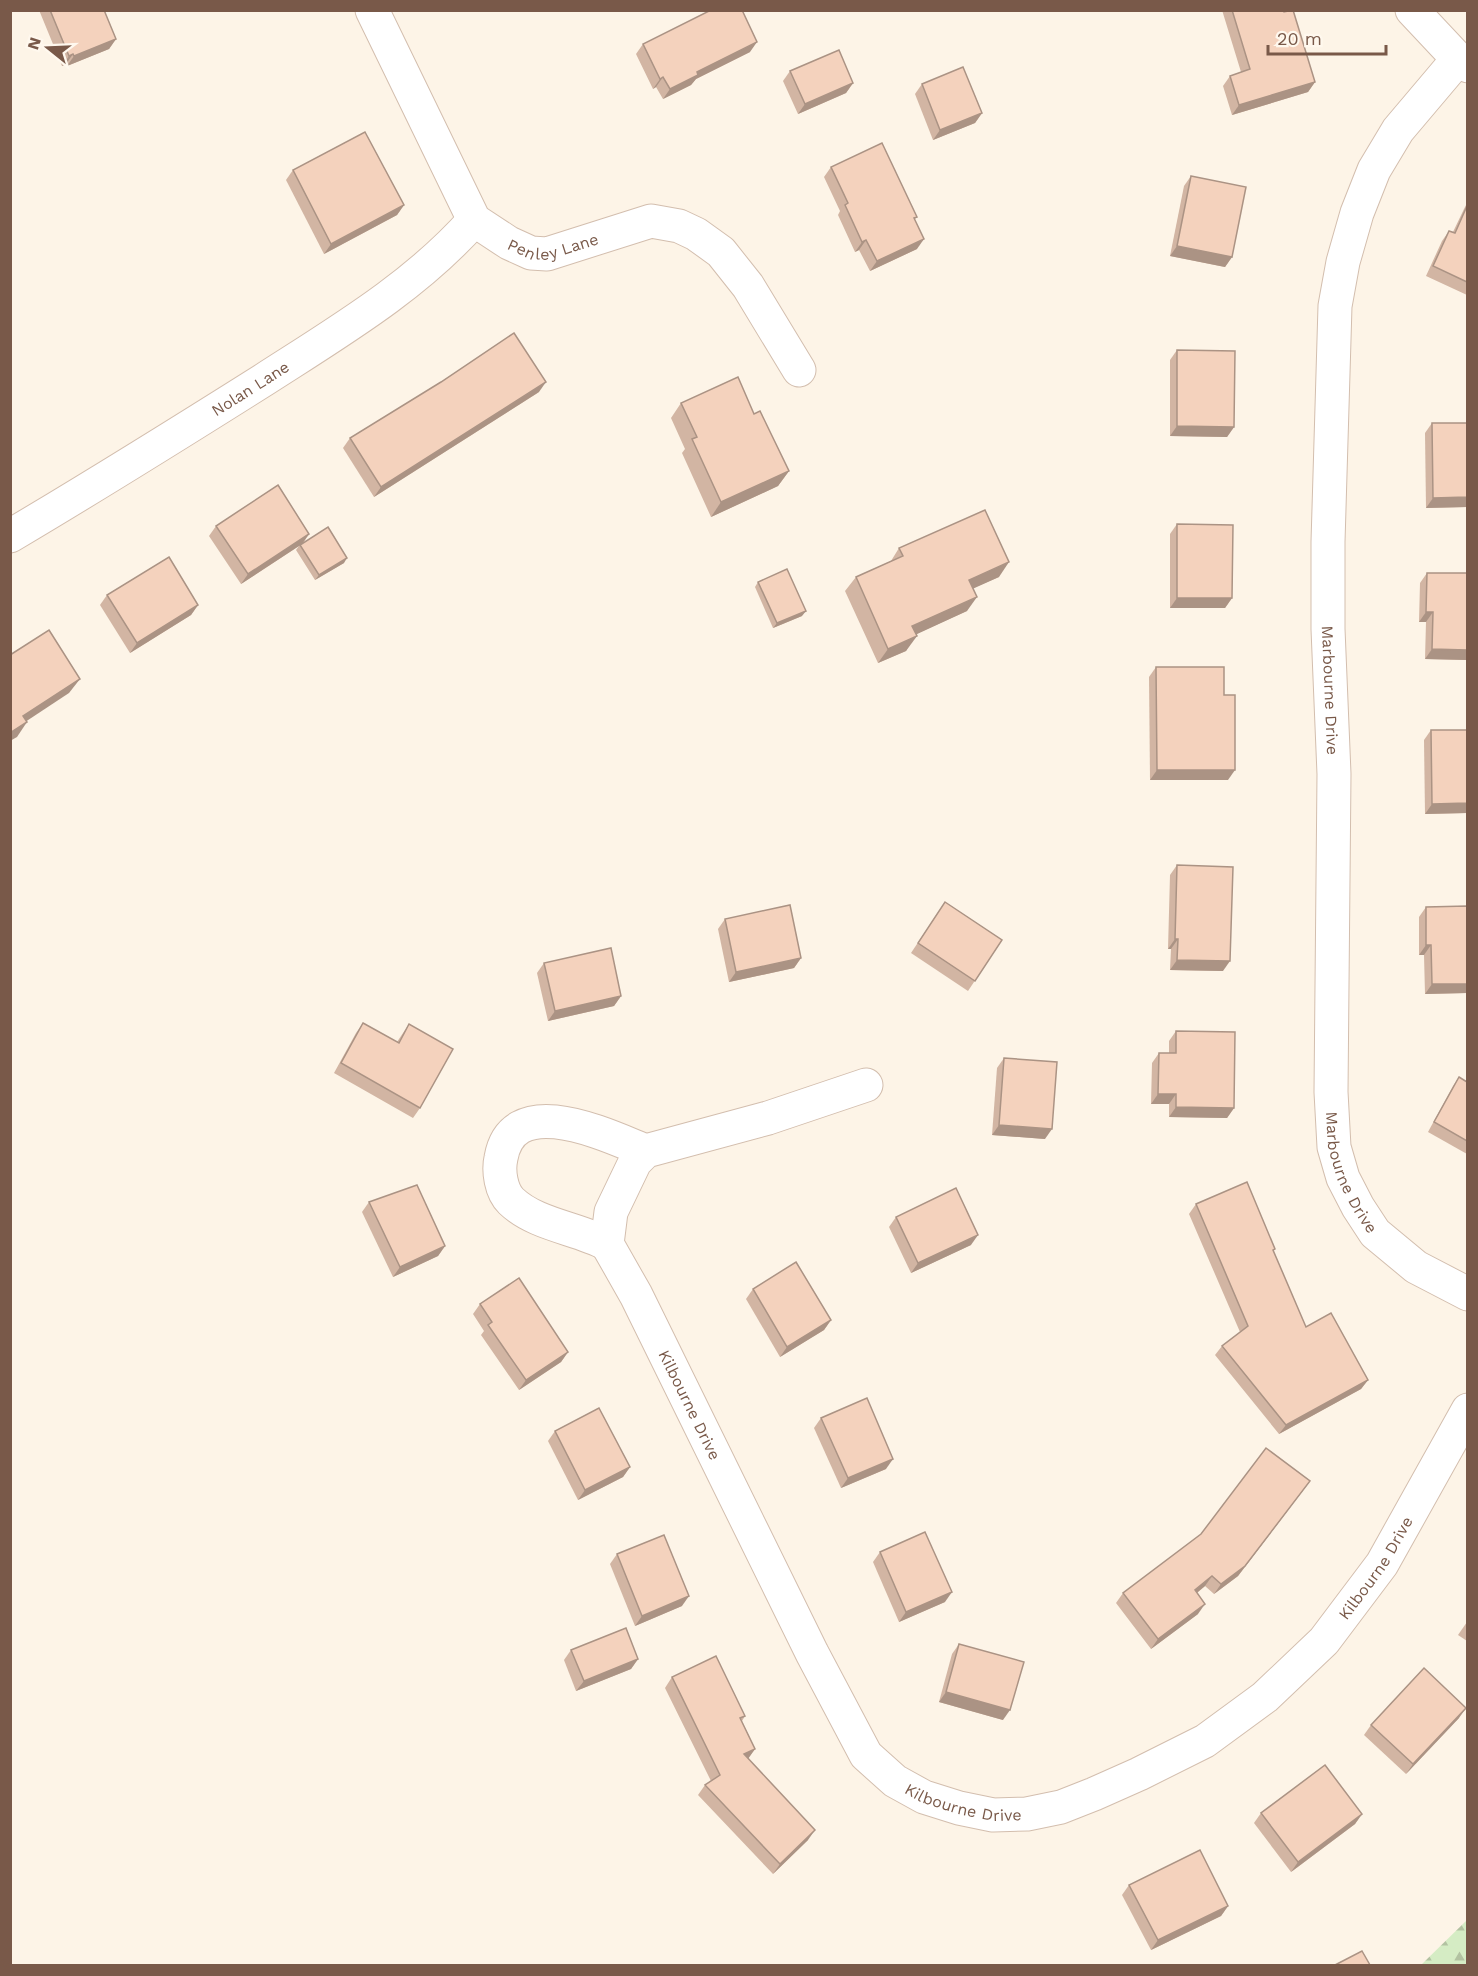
<svg xmlns="http://www.w3.org/2000/svg" width="1478" height="1976" font-family="'Work Sans',sans-serif">
<style>
.forest{fill:url(#forest-firs)}
.lines{fill:none;stroke-linecap:round;stroke-linejoin:round}
.minor-casing{stroke:#d3beae;stroke-width:35}
.minor{stroke:#fff;stroke-width:33}
.wall{fill:#d2b5a3}
.shaded-wall{fill:#ab9384}
.building{fill:#f4d2bd;stroke:#ab9384;stroke-width:1.5}
.labels{text-anchor:middle;dominant-baseline:central;stroke-width:6;stroke-linejoin:round;paint-order:stroke}
.street-label{font-size:16px;fill:#795949;stroke:#fff8ee}
</style>
<defs>
<pattern id="forest-firs" width="22" height="20" patternUnits="userSpaceOnUse" patternTransform="scale(1.5)"><rect width="22" height="20" fill="#d5ecc4"/><path d="M5 1l3.5 6h-7zM16 11l3.5 6h-7z" fill="#b2c2a1"/></pattern>
</defs>
<rect width="100%" height="100%" fill="#fdf4e7"/>
<!-- forest -->
<path class="forest" d="M1467 1920V1965H1421Z"/>
<g class="lines">
<defs>
<g id="minor">
<path id="s1" d="M372 10 474 220 509 243 531 253 547 254 651 221 679 226 696 234 721 252 748 286 799 370"/>
<path d="M1412 10 1458 59 1468 66"/>
<path id="s2" d="M1458 59 1398 130 1374 170 1357 213 1343 262 1335 306 1328 542V629L1334 774 1331 1092 1334 1147 1343 1178 1358 1207 1375 1233 1416 1267 1468 1294"/>
<path id="s3" d="M10 536C96 485 181 432 265 379 338 332 416 286 474 220"/>
<path id="s4" d="M866 1085 768 1118 646 1151 635 1162 611 1212 607 1244 636 1295 812 1653 866 1755 895 1781 924 1797 959 1808 993 1815 1027 1814 1061 1807 1094 1794 1139 1774 1205 1741 1265 1697 1324 1641 1382 1564 1468 1410"/>
<path d="M607 1244C577 1228 536 1225 511 1201 501 1191 498 1171 501 1158 513 1089 608 1136 646 1151"/>
</g>
</defs>
<!-- minor casing -->
<use href="#minor" class="minor-casing"/>
<!-- minor -->
<use href="#minor" class="minor"/>
</g>
<!-- wall -->
<g class="wall">
<path d="M39 10H104L116 39 109 49 67 66 66 64 62 66Z"/>
<path d="M1222 10H1283L1315 82 1308 92 1232 115 1223 86 1230 76 1241 72Z"/>
<path d="M643 44 750 52 696 79 691 85 663 99 656 87 653 89 636 54Z"/>
<path d="M790 71 853 83 846 93 798 114 783 81Z"/>
<path d="M922 84 982 113 975 123 933 140 915 94Z"/>
<path d="M831 167 917 217 915 219 917 249 870 271 859 250 855 252 838 215 840 211 824 177Z"/>
<path d="M293 170 404 205 397 215 324 254 286 180Z"/>
<path d="M1191 176 1232 257 1225 267 1170 256 1184 186Z"/>
<path d="M1467 203V295L1426 276 1442 241 1449 231 1453 232 1464 209Z"/>
<path d="M1177 350 1234 427 1227 437 1170 436V360Z"/>
<path d="M539 392 374 497 343 448 350 438Z"/>
<path d="M681 403 754 414 789 471 778 486 711 517 682 453 685 449 671 418Z"/>
<path d="M1432 423 1467 507 1426 508 1425 433Z"/>
<path d="M1177 524 1232 598 1225 608H1170V534Z"/>
<path d="M216 526 309 534 303 543 344 563 315 580 296 550 299 546 241 584 209 536Z"/>
<path d="M899 548 999 577 973 588 967 611 916 634 906 651 878 663 845 591 856 577 891 561Z"/>
<path d="M1427 573H1467V660L1425 659 1426 622H1419L1420 583Z"/>
<path d="M758 582 802 616 773 628 755 587Z"/>
<path d="M107 595 198 605 191 615 130 653 100 605Z"/>
<path d="M1156 667 1224 695 1228 780H1150L1149 677Z"/>
<path d="M1431 730H1467V813L1425 814 1424 740Z"/>
<path d="M1177 865 1223 971 1170 970 1171 949H1168L1170 875Z"/>
<path d="M945 902 1002 940 968 991 911 953Z"/>
<path d="M1467 906V993L1425 994 1424 955H1419V917L1426 907Z"/>
<path d="M725 919 801 958 794 968 729 982 718 929Z"/>
<path d="M544 963 621 996 614 1006 548 1021 537 973Z"/>
<path d="M363 1023 397 1042 409 1024 420 1108 413 1118 334 1073 356 1033Z"/>
<path d="M1176 1031 1234 1108 1227 1118 1169 1117V1104H1151L1152 1063 1159 1053H1169V1041Z"/>
<path d="M1004 1058 1045 1139 992 1135 997 1068Z"/>
<path d="M1459 1077 1467 1082V1154L1428 1132 1453 1086Z"/>
<path d="M369 1202 445 1246 438 1256 393 1277 362 1212Z"/>
<path d="M1196 1204 1273 1252 1306 1327 1368 1380 1361 1389 1279 1434 1215 1355 1222 1346 1240 1332 1189 1214Z"/>
<path d="M896 1217 971 1245 911 1273 889 1227Z"/>
<path d="M753 1289 831 1320 824 1330 780 1357 746 1299Z"/>
<path d="M480 1304 568 1352 561 1362 519 1390 481 1335 484 1331 473 1314Z"/>
<path d="M821 1418 886 1469 841 1488 814 1428Z"/>
<path d="M555 1431 630 1467 623 1477 578 1500 548 1441Z"/>
<path d="M1310 1481 1238 1576 1214 1594 1205 1586 1197 1593 1198 1614 1151 1649 1116 1603 1123 1593Z"/>
<path d="M880 1552 945 1602 899 1622 873 1562Z"/>
<path d="M617 1554 682 1606 635 1626 610 1564Z"/>
<path d="M1467 1622V1641L1458 1635Z"/>
<path d="M959 1644 1003 1720 939 1702 952 1654Z"/>
<path d="M571 1650 638 1659 631 1669 576 1691 564 1660Z"/>
<path d="M672 1677 745 1716 742 1721 755 1749 748 1758 808 1840 773 1874 698 1795 705 1785 711 1781 665 1688Z"/>
<path d="M1459 1718 1406 1774 1364 1735 1371 1725Z"/>
<path d="M1261 1813 1362 1814 1355 1824 1291 1872 1254 1823Z"/>
<path d="M1129 1885 1228 1906 1221 1916 1151 1950 1122 1895Z"/>
</g>
<!-- shaded-wall -->
<g class="shaded-wall">
<path d="M116 39 109 49 67 66 74 56Z"/>
<path d="M757 42 750 52 696 79 691 85 663 99 670 89 697 72Z"/>
<path d="M73 54 66 64 62 66 69 56Z"/>
<path d="M663 77 656 87 653 89 660 79Z"/>
<path d="M1315 82 1308 92 1232 115 1239 105Z"/>
<path d="M853 83 846 93 798 114 805 104Z"/>
<path d="M982 113 975 123 933 140 940 130Z"/>
<path d="M404 205 397 215 324 254 331 244Z"/>
<path d="M924 239 917 249 870 271 877 261Z"/>
<path d="M866 240 859 250 855 252 862 242Z"/>
<path d="M1177 246 1232 257 1225 267 1170 256Z"/>
<path d="M546 382 539 392 374 497 381 487Z"/>
<path d="M1177 426 1234 427 1227 437 1170 436Z"/>
<path d="M789 471 778 486 711 517 721 502Z"/>
<path d="M1467 497V507L1426 508 1433 498Z"/>
<path d="M309 534 302 544 241 584 248 574Z"/>
<path d="M347 558 344 563 315 580 319 575Z"/>
<path d="M1009 562 999 577 959 595 969 580Z"/>
<path d="M977 597 967 611 902 641 912 626Z"/>
<path d="M1177 598H1232L1225 608H1170Z"/>
<path d="M198 605 191 615 130 653 137 643Z"/>
<path d="M806 611 802 616 773 628 777 623Z"/>
<path d="M1426 612H1433L1426 622H1419Z"/>
<path d="M917 636 906 651 878 663 888 649Z"/>
<path d="M1432 649 1467 650V660L1425 659Z"/>
<path d="M80 679 69 693 13 730 23 716Z"/>
<path d="M27 722 17 737 10 741V733Z"/>
<path d="M1157 770H1235L1228 780H1150Z"/>
<path d="M1467 803V813L1425 814 1432 804Z"/>
<path d="M1175 939H1178L1171 949H1168Z"/>
<path d="M1426 945H1431L1424 955H1419Z"/>
<path d="M801 958 794 968 729 982 736 972Z"/>
<path d="M1177 960 1230 961 1223 971 1170 970Z"/>
<path d="M1432 984H1467V993L1425 994Z"/>
<path d="M621 996 614 1006 548 1021 555 1011Z"/>
<path d="M1158 1094H1176L1169 1104H1151Z"/>
<path d="M1176 1107 1234 1108 1227 1118 1169 1117Z"/>
<path d="M999 1125 1052 1129 1045 1139 992 1135Z"/>
<path d="M978 1235 971 1245 911 1273 918 1263Z"/>
<path d="M445 1246 438 1256 393 1277 400 1267Z"/>
<path d="M831 1320 824 1330 780 1357 787 1347Z"/>
<path d="M568 1352 561 1362 519 1390 526 1380Z"/>
<path d="M1368 1380 1361 1389 1279 1434 1286 1425Z"/>
<path d="M893 1459 886 1469 841 1488 848 1478Z"/>
<path d="M630 1467 623 1477 578 1500 585 1490Z"/>
<path d="M1310 1481 1238 1576 1214 1594 1221 1584Z"/>
<path d="M1212 1576 1205 1586 1188 1600 1195 1590Z"/>
<path d="M952 1592 945 1602 899 1622 906 1612Z"/>
<path d="M689 1596 682 1606 635 1626 642 1616Z"/>
<path d="M1205 1604 1198 1614 1151 1649 1158 1639Z"/>
<path d="M638 1659 631 1669 576 1691 584 1681Z"/>
<path d="M946 1692 1010 1710 1003 1720 939 1702Z"/>
<path d="M1466 1708 1459 1718 1406 1774 1413 1764Z"/>
<path d="M755 1749 748 1759 744 1754Z"/>
<path d="M1362 1814 1355 1824 1291 1872 1298 1862Z"/>
<path d="M815 1830 808 1840 773 1874 780 1864Z"/>
<path d="M1228 1906 1221 1916 1151 1950 1158 1940Z"/>
</g>
<!-- building -->
<g class="building">
<path d="M50 10H104L116 39 74 56 73 54 69 56Z"/>
<path d="M711 10H742L757 42 697 72 698 75 670 89 663 77 660 79 643 44Z"/>
<path d="M1232 10H1283L1284 12 1293 10 1315 82 1239 105 1230 76 1250 69Z"/>
<path d="M839 50 853 83 805 104 790 71Z"/>
<path d="M963 67 982 113 940 130 922 84Z"/>
<path d="M365 132 404 205 331 244 293 170Z"/>
<path d="M882 143 917 217 914 218 924 239 877 261 866 240 862 242 845 205 848 203 831 167Z"/>
<path d="M1191 176 1246 187 1232 257 1177 246Z"/>
<path d="M1467 206V282L1433 266 1449 231 1455 233Z"/>
<path d="M514 333 546 382 381 487 350 438 441 382Z"/>
<path d="M1177 350 1235 351 1234 427 1177 426Z"/>
<path d="M738 377 754 414 760 411 789 471 721 502 692 439 697 437 681 403Z"/>
<path d="M1432 423H1467V497L1433 498Z"/>
<path d="M278 485 309 534 248 574 216 526Z"/>
<path d="M985 510 1009 562 969 580 977 597 912 626 917 636 888 649 856 577 903 556 899 548Z"/>
<path d="M1177 524 1233 525 1232 598H1177Z"/>
<path d="M328 527 347 558 319 575 300 545Z"/>
<path d="M169 557 198 605 137 643 107 595Z"/>
<path d="M787 569 806 611 777 623 758 582Z"/>
<path d="M1427 573H1467V650L1432 649 1433 612H1426Z"/>
<path d="M49 630 80 679 23 716 27 722 10 733V655Z"/>
<path d="M1156 667H1224V695H1235V770H1157Z"/>
<path d="M1431 730H1467V803L1432 804Z"/>
<path d="M1177 865 1233 867 1230 961 1177 960 1178 939H1175Z"/>
<path d="M945 902 1002 940 975 981 918 943Z"/>
<path d="M790 905 801 958 736 972 725 919Z"/>
<path d="M1467 906V984H1432L1431 945H1426V907Z"/>
<path d="M611 948 621 996 555 1011 544 963Z"/>
<path d="M363 1023 399 1043 409 1024 453 1049 420 1108 341 1063Z"/>
<path d="M1176 1031 1235 1032 1234 1108 1176 1107V1094H1158L1159 1053H1176Z"/>
<path d="M1004 1058 1057 1062 1052 1129 999 1125Z"/>
<path d="M1459 1077 1467 1082V1141L1434 1122Z"/>
<path d="M1247 1182 1275 1249 1273 1250 1306 1327 1331 1313 1368 1380 1286 1425 1222 1346 1248 1326 1196 1204Z"/>
<path d="M417 1185 445 1246 400 1267 369 1202Z"/>
<path d="M956 1188 978 1235 918 1263 896 1217Z"/>
<path d="M796 1262 831 1320 787 1347 753 1289Z"/>
<path d="M519 1278 568 1352 526 1380 488 1325 492 1322 480 1304Z"/>
<path d="M867 1398 893 1459 848 1478 821 1418Z"/>
<path d="M599 1408 630 1467 585 1490 555 1431Z"/>
<path d="M1266 1448 1310 1481 1245 1566 1221 1584 1212 1576 1195 1590 1205 1604 1158 1639 1123 1593 1201 1534Z"/>
<path d="M925 1532 952 1592 906 1612 880 1552Z"/>
<path d="M664 1535 689 1596 642 1616 617 1554Z"/>
<path d="M626 1628 638 1659 584 1681 571 1650Z"/>
<path d="M959 1644 1024 1662 1010 1710 946 1692Z"/>
<path d="M716 1656 745 1716 740 1718 755 1749 744 1754 815 1830 780 1864 705 1785 720 1775 672 1677Z"/>
<path d="M1424 1668 1466 1708 1413 1764 1371 1725Z"/>
<path d="M1325 1765 1362 1814 1298 1862 1261 1813Z"/>
<path d="M1200 1850 1228 1906 1158 1940 1129 1885Z"/>
<path d="M1362 1951 1370 1965H1335Z"/>
</g>
<g class="labels">
<!-- street labels -->
<g class="street-label">
<text stroke="none"><textPath href="#s1" startOffset="322">Penley Lane</textPath></text>
<text stroke="none"><textPath href="#s3" startOffset="282">Nolan Lane</textPath></text>
<text stroke="none"><textPath href="#s2" startOffset="666">Marbourne Drive</textPath></text>
<text stroke="none"><textPath href="#s2" startOffset="1152">Marbourne Drive</textPath></text>
<text stroke="none"><textPath href="#s4" startOffset="514">Kilbourne Drive</textPath></text>
<text stroke="none"><textPath href="#s4" startOffset="1522">Kilbourne Drive</textPath></text>
<text stroke="none"><textPath href="#s4" startOffset="1018">Kilbourne Drive</textPath></text>
</g>
</g>
<!-- border -->
<rect width="1478" height="1976" fill="none" stroke="#795949" stroke-width="24"/>
<!-- north arrow -->
<g transform="translate(48 48) rotate(288)" stroke="#fff8ee" stroke-width="4.5" paint-order="stroke">
<path d="M0-4.5L10 22L0 15L-10 22Z" fill="#795949"/>
<text y="-9" font-size="16" font-weight="bold" text-anchor="middle" fill="#795949">N</text>
</g>
<!-- scale -->
<path d="M1268 45v9h118v-9" fill="none" stroke="#795949" stroke-width="3"/>
<text x="1277" y="45" font-size="18" fill="#795949" stroke="#fff8ee" stroke-width="4.5" paint-order="stroke">20 m</text>
</svg>
